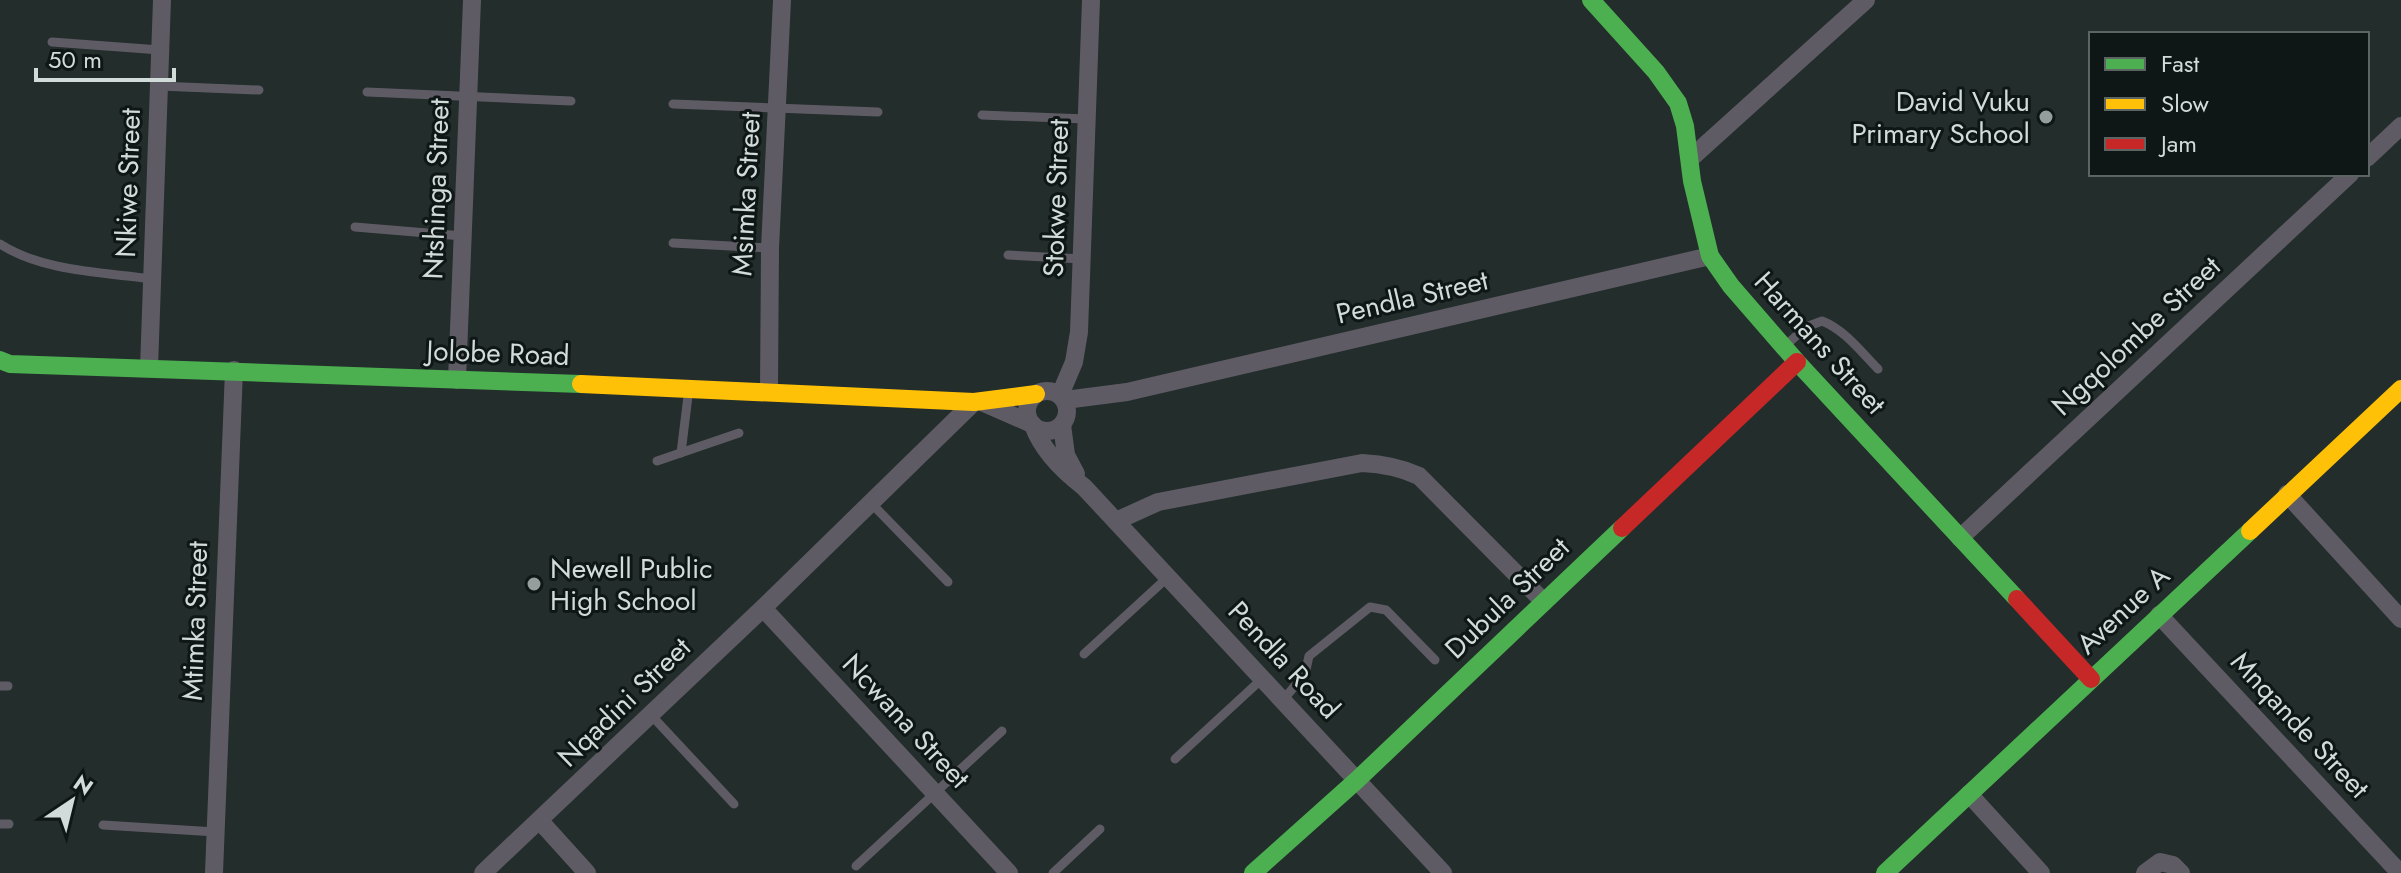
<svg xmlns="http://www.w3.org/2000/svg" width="2401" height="873" font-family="Jost,sans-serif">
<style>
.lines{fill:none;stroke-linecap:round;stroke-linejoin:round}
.lane{stroke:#5f5b64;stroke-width:9}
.street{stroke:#5f5b64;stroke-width:18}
.fast{stroke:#4caf50;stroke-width:18}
.slow{stroke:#ffc107;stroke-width:18}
.jam{stroke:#c62828;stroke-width:18}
.poi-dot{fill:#939e9d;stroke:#0f1716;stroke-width:3}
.labels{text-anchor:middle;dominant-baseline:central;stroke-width:6;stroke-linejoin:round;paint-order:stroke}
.poi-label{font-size:28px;fill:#d0dbda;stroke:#0f1716;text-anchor:end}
.street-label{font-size:28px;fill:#d0dbda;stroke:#0f1716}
</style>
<rect width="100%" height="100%" fill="#222d2c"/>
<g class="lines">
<!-- lane -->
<g class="lane">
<path d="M52 42 160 50"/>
<path d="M159 86 259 90"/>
<path d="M367 92 571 101"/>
<path d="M673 104 878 112"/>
<path d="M982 115 1086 119"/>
<path d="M355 227 463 236"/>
<path d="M673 243 770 248"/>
<path d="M0 244C44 272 102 272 152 279"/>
<path d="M1008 255 1082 259"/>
<path d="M1784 347 1806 327 1822 321C1845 330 1861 352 1878 369"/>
<path d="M681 453 689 388"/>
<path d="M657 461 739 433"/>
<path d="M871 503 948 582"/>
<path d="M1084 654 1168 577"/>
<path d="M0 686H8"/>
<path d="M1283 700 1305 674 1309 656 1370 607 1386 610 1435 660"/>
<path d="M651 715 734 804"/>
<path d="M1175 759 1263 678"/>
<path d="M0 824H9"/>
<path d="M103 825 216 832"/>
<path d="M856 866 1002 731"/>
<path d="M1053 873 1100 829"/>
</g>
<!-- street -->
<g class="street">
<path d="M1691 158 1866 0"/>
<path d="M2367 158 2401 126"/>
<path d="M149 368 162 0"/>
<path d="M457 380 472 0"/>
<circle cx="1047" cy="411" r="20"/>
<path d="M769 391 770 248 782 0"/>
<path d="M1060 395 1074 362 1079 332 1091 0"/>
<path d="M1065 400 1127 392 1710 256"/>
<path d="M984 403 1032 424"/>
<path d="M1033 425C1042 450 1063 471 1084 487L1443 873"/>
<path d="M1062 425 1066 455 1076 474"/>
<path d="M2287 494 2401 619"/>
<path d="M1116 521 1158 502 1362 463C1382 464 1400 467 1419 476L1544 602"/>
<path d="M1960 538 2350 174"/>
<path d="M763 608 1009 873"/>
<path d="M2159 615 2400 873"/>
<path d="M1969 794 2041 873"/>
<path d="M540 821 587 873"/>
<path d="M214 873 234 370"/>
<path d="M483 873 763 608 974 402"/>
<path d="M2145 873 2160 862 2173 865 2181 873"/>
</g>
<!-- fast -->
<g class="fast">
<path d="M1591 0 1656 72 1678 103 1685 126 1692 181 1710 256 1731 286 1797 362 2017 599"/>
<path d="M0 360 10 364 581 384"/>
<path d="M1253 873 1357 780 1622 528"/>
<path d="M1885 873 2250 531"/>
</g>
<!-- slow -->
<g class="slow">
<path d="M581 384 974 402 1036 394"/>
<path d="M2250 531 2401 389"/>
</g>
<!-- jam -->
<g class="jam">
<path d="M1622 528 1797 362"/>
<path d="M2017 599 2091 679"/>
</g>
</g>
<!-- markers -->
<g class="poi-dot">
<circle cx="2046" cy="117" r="8"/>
<circle cx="534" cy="584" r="8"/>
</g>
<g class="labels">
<!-- poi labels -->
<g class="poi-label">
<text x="2030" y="101">David Vuku<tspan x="2030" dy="32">Primary School</tspan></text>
<text x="550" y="568" text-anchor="start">Newell Public<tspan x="550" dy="32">High School</tspan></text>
</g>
<!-- street labels -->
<g class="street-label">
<text transform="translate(128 183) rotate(-88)">Nkiwe Street</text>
<text transform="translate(436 189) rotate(-88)">Ntshinga Street</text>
<text transform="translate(746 194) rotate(-87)">Msimka Street</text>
<text transform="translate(1056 198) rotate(-88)">Stokwe Street</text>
<text transform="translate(1412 297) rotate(-13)">Pendla Street</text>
<text transform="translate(2136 336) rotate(-43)">Ngqolombe Street</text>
<text transform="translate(1820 343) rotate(48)">Harmans Street</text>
<text transform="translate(498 353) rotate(2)">Jolobe Road</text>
<text transform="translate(1507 598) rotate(-44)">Dubula Street</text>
<text transform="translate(2123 610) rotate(-43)">Avenue A</text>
<text transform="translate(195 621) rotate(-88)">Mtimka Street</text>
<text transform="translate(1284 660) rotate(47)">Pendla Road</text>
<text transform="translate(624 702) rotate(-44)">Nqadini Street</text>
<text transform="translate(906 721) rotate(47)">Ncwana Street</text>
<text transform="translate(2300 725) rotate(47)">Mnqande Street</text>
</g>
</g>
<!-- legend -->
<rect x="2089" y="32" width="280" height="144" fill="#0f1716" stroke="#5c6564" stroke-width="2"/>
<rect x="2105" y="58" width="40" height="12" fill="#4caf50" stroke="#5c6564" stroke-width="2"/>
<text x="2161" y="72" font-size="24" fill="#d0dbda">Fast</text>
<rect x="2105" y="98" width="40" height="12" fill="#ffc107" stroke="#5c6564" stroke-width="2"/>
<text x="2161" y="112" font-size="24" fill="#d0dbda">Slow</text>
<rect x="2105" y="138" width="40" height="12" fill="#c62828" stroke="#5c6564" stroke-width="2"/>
<text x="2161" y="152" font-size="24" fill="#d0dbda">Jam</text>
<!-- north arrow -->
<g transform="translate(72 801) rotate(35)" stroke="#0f1716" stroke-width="6" paint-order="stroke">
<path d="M0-6L14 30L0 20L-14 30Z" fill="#d0dbda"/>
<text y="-12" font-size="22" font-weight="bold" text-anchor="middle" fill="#d0dbda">N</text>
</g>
<!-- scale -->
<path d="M36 68v12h138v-12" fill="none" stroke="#d0dbda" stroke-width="4"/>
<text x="48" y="68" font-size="24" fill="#d0dbda" stroke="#0f1716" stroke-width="6" paint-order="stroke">50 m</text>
</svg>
